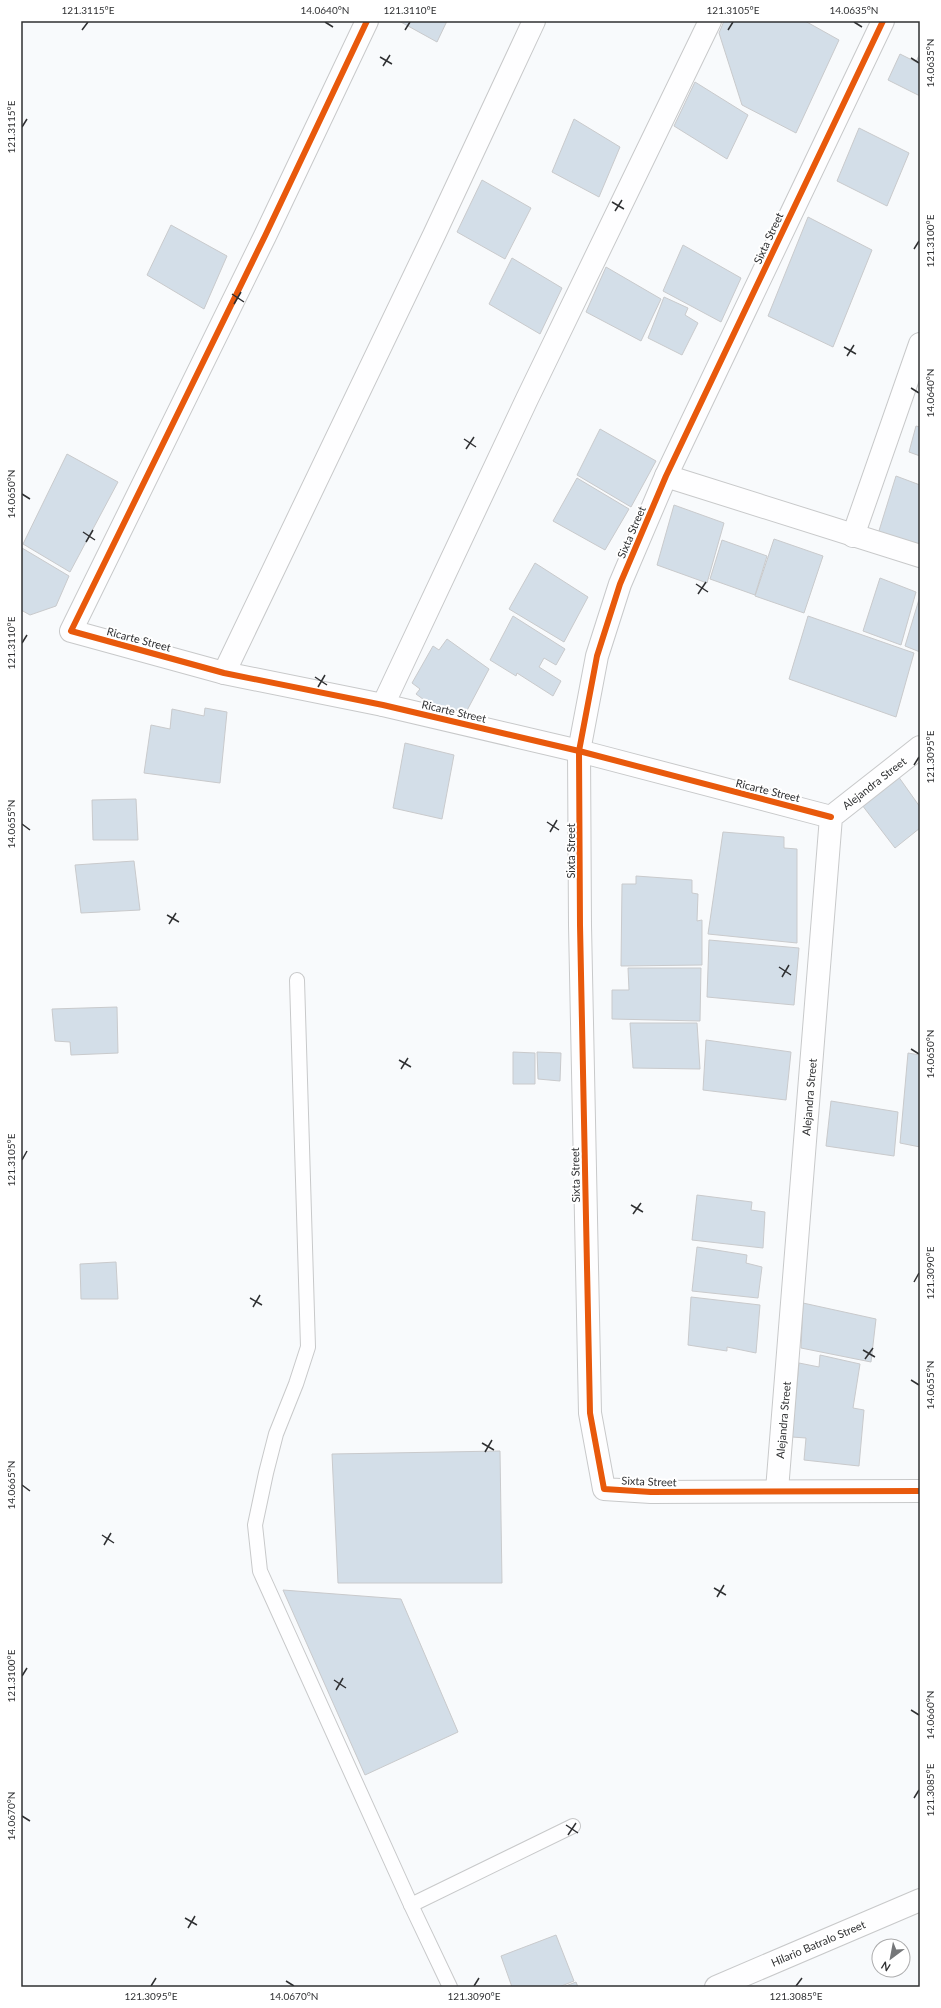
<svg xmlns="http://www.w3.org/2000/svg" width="941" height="2008" font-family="Lato,sans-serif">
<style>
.building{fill:#d3dee8;stroke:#c9cacc}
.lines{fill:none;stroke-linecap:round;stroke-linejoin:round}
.service-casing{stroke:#c8c9ca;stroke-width:16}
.minor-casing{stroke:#c8c9ca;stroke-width:24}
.tertiary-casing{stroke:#c8c9ca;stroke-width:24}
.service{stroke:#fefeff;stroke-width:14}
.minor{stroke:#fefeff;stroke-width:22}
.tertiary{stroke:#fefeff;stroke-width:22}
.cycleway-casing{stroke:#fff;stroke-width:8}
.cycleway{stroke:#e8590c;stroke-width:6}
.ticks{fill:none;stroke:#2f3032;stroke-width:1.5}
.labels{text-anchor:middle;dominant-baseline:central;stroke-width:4;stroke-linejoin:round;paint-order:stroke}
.street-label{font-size:11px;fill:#2f3032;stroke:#fff}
.neatline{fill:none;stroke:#2f3032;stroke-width:1.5}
.ticks-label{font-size:10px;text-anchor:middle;fill:#2f3032}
</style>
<rect width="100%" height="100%" fill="#f8fafc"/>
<!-- building -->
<g class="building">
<path d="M399 21H447L437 42Z"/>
<path d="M724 21H805L839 40 796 133 742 105 719 33Z"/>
<path d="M920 53V96L888 80 900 54 916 62Z"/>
<path d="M695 82 748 115 727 159 674 126Z"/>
<path d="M574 119 620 147 599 197 552 172Z"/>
<path d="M859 128 909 153 887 206 837 181Z"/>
<path d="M482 180 531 208 505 259 457 232Z"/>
<path d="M808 217 872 250 833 347 768 316Z"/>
<path d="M171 225 227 256 204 309 147 275Z"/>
<path d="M683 245 741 278 721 322 663 291Z"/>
<path d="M512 258 562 288 540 334 489 304Z"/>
<path d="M606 267 661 299 641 341 586 312Z"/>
<path d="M664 297 688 308 685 315 698 323 682 355 648 338Z"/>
<path d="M916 426 920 427V456L909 452Z"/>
<path d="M600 429 656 461 631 507 577 475Z"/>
<path d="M67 454 118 482 70 572 23 544Z"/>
<path d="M896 476 920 485V548L878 534Z"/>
<path d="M577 478 629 509 605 550 553 521Z"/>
<path d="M674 505 724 523 707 583 657 565Z"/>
<path d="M774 539 823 556 804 613 755 596Z"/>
<path d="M722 540 767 556 755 595 710 579Z"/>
<path d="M22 548 69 576 56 606 30 615 21 610Z"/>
<path d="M535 563 588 597 564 642 509 609Z"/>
<path d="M880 578 916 592 901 645 863 631Z"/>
<path d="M920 596V652L905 646Z"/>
<path d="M513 616 565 649 556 665 544 658 539 667 561 681 553 696 517 673 516 676 490 660Z"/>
<path d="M808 616 914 653 896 717 789 679Z"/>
<path d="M447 639 489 669 463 718 442 713 416 694 420 689 412 683 433 646 439 650Z"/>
<path d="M205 708 227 712 220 783 144 773 151 725 170 729 172 709 204 716Z"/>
<path d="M405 743 454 755 442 819 393 808Z"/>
<path d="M898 776 920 807V828L895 848 862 805Z"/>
<path d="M136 799 138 840H93L92 800Z"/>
<path d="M723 832 784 837V848L797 849V943L708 934Z"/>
<path d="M134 861 140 910 81 913 75 865Z"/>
<path d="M636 876 692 880V893L698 894 697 921 702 920V965L621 966 622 884H636Z"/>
<path d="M709 940 799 948 794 1005 707 997Z"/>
<path d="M628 968H701L700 1021 612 1019V990H629Z"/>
<path d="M117 1007 118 1053 71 1055 70 1042 55 1041 52 1009Z"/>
<path d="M630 1023H697L700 1069 633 1068Z"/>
<path d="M706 1040 791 1052 786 1100 703 1090Z"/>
<path d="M513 1052 535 1053V1084H513Z"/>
<path d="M537 1052 561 1053 560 1081 538 1079Z"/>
<path d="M908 1053 920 1055V1147L900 1143Z"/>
<path d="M831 1101 898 1112 894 1156 826 1146Z"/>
<path d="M697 1195 752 1202 751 1210 765 1212 763 1248 692 1240Z"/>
<path d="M697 1247 747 1255 746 1263 762 1267 758 1298 692 1291Z"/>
<path d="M116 1262 118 1299H81L80 1264Z"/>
<path d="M691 1297 760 1305 756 1353 727 1347V1351L688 1345Z"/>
<path d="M803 1303 876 1319 871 1362 801 1348Z"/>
<path d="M820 1355 860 1364 853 1408 864 1410 859 1466 804 1460 806 1438 792 1437 799 1363 819 1367Z"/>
<path d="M500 1451 502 1583H338L332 1454Z"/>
<path d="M283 1590 401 1599 458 1732 365 1775Z"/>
<path d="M556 1935 574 1981 559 1987H512L501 1956Z"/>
<path d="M576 1982 578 1987H563Z"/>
</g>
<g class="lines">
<defs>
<g id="service">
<path d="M297 980 308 1347 296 1384 276 1434 266 1473 255 1525 260 1571 411 1905 450 1987"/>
<path d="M411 1905 573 1826"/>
</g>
<g id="minor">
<path d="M367 21 265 236 71 631 224 673 383 705 579 751 831 817"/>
<path d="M883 21 666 476 620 584 597 656 579 751 580 925 590 1413 604 1489 651 1492 920 1491"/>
<path d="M666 476 920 556"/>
<path d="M853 536 920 344"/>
<path d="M224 673 434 235 534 21"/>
<path d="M383 705 527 399 710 21"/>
<path d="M777 1490 831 817 920 747"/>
</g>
<path id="tertiary" d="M716 1987 920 1900"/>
</defs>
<!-- service casing -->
<use href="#service" class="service-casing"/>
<!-- minor casing -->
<use href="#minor" class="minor-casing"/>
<!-- tertiary casing -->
<use href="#tertiary" class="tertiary-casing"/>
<!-- service -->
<use href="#service" class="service"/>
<!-- minor -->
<use href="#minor" class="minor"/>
<!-- tertiary -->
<use href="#tertiary" class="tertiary"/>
<defs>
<g id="cycleway">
<path d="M367 21 265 236 71 631 224 673 383 705 579 751 831 817"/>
<path d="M883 21 666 476 620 584 597 656 579 751 580 925 590 1413 604 1489 651 1492 920 1491"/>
</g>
</defs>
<!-- cycleway casing -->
<use href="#cycleway" class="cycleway-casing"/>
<!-- cycleway -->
<use href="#cycleway" class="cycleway"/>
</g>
<!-- ticks -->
<path class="ticks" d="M325 22 333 27M854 22 862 27M82 30 88 22M405 30 410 22M728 30 733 22M380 57 392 64M911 58 919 63M383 66 390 55M22 127 27 119M612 202 624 209M615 211 622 200M914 249 919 241M232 294 244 302M234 304 241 292M844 347 856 354M847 356 854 345M911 388 919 393M464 439 476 447M466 449 474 437M22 494 30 499M83 532 95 540M86 542 93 530M696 584 708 592M698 594 706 582M22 643 27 635M315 677 327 685M318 687 325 675M914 765 919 757M547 822 559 830M22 824 30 830M550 832 557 820M167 915 179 922M169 924 176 913M779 967 791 975M782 977 789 965M911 1049 919 1054M399 1060 411 1067M401 1069 408 1058M22 1160 27 1151M631 1205 643 1212M633 1214 641 1203M914 1282 919 1273M250 1298 262 1305M253 1307 260 1295M863 1350 875 1357M865 1359 873 1348M911 1380 919 1385M482 1443 494 1450M485 1452 492 1440M22 1485 30 1491M102 1535 114 1543M104 1545 111 1533M714 1588 726 1595M717 1597 724 1585M22 1676 27 1668M334 1680 346 1688M336 1690 343 1678M911 1710 919 1715M914 1798 919 1790M22 1816 30 1821M566 1825 578 1833M568 1835 576 1823M185 1918 197 1925M188 1928 195 1916M286 1981 294 1986M151 1986 156 1978M474 1986 479 1978M796 1986 802 1978"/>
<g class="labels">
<!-- street labels -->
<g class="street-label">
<text transform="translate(768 238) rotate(-65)">Sixta Street</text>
<text transform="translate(631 532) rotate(-67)">Sixta Street</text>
<text transform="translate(139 639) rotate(15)">Ricarte Street</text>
<text transform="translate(454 711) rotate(13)">Ricarte Street</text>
<text transform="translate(874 783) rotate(-38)">Alejandra Street</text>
<text transform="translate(768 790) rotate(14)">Ricarte Street</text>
<text transform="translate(570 851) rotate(-90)">Sixta Street</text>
<text transform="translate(809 1097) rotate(-85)">Alejandra Street</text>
<text transform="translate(575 1175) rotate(-91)">Sixta Street</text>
<text transform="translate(783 1420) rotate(-85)">Alejandra Street</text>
<text transform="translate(649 1481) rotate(2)">Sixta Street</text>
<text transform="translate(818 1943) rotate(-23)">Hilario Batralo Street</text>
</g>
</g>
<!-- border -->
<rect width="941" height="2008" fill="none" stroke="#ffffff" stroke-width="44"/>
<!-- north arrow -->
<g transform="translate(891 1958) rotate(212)"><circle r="19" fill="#ffffff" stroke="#acacad"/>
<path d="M0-3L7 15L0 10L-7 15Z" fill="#757779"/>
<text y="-6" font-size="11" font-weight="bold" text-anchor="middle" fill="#2f3032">N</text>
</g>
<rect x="22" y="22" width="897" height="1964" class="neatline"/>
<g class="ticks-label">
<text x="88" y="14">121.3115°E</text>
<text x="325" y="14">14.0640°N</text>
<text x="410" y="14">121.3110°E</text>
<text x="733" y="14">121.3105°E</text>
<text x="854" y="14">14.0635°N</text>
<text transform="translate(930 63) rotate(-90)" y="4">14.0635°N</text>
<text transform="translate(11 127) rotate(-90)" y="4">121.3115°E</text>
<text transform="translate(930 241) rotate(-90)" y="4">121.3100°E</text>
<text transform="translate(930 393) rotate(-90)" y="4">14.0640°N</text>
<text transform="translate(11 494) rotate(-90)" y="4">14.0650°N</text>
<text transform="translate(11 643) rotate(-90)" y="4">121.3110°E</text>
<text transform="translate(930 757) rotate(-90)" y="4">121.3095°E</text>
<text transform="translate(11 824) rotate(-90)" y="4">14.0655°N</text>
<text transform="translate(930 1054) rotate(-90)" y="4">14.0650°N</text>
<text transform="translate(11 1160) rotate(-90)" y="4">121.3105°E</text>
<text transform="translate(930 1273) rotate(-90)" y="4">121.3090°E</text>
<text transform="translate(930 1385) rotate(-90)" y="4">14.0655°N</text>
<text transform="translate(11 1485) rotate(-90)" y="4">14.0665°N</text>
<text transform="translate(11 1676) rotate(-90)" y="4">121.3100°E</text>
<text transform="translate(930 1715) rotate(-90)" y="4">14.0660°N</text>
<text transform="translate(930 1790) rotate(-90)" y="4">121.3085°E</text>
<text transform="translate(11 1816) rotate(-90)" y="4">14.0670°N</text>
<text x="151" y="2000">121.3095°E</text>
<text x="294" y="2000">14.0670°N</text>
<text x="474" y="2000">121.3090°E</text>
<text x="796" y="2000">121.3085°E</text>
</g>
</svg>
